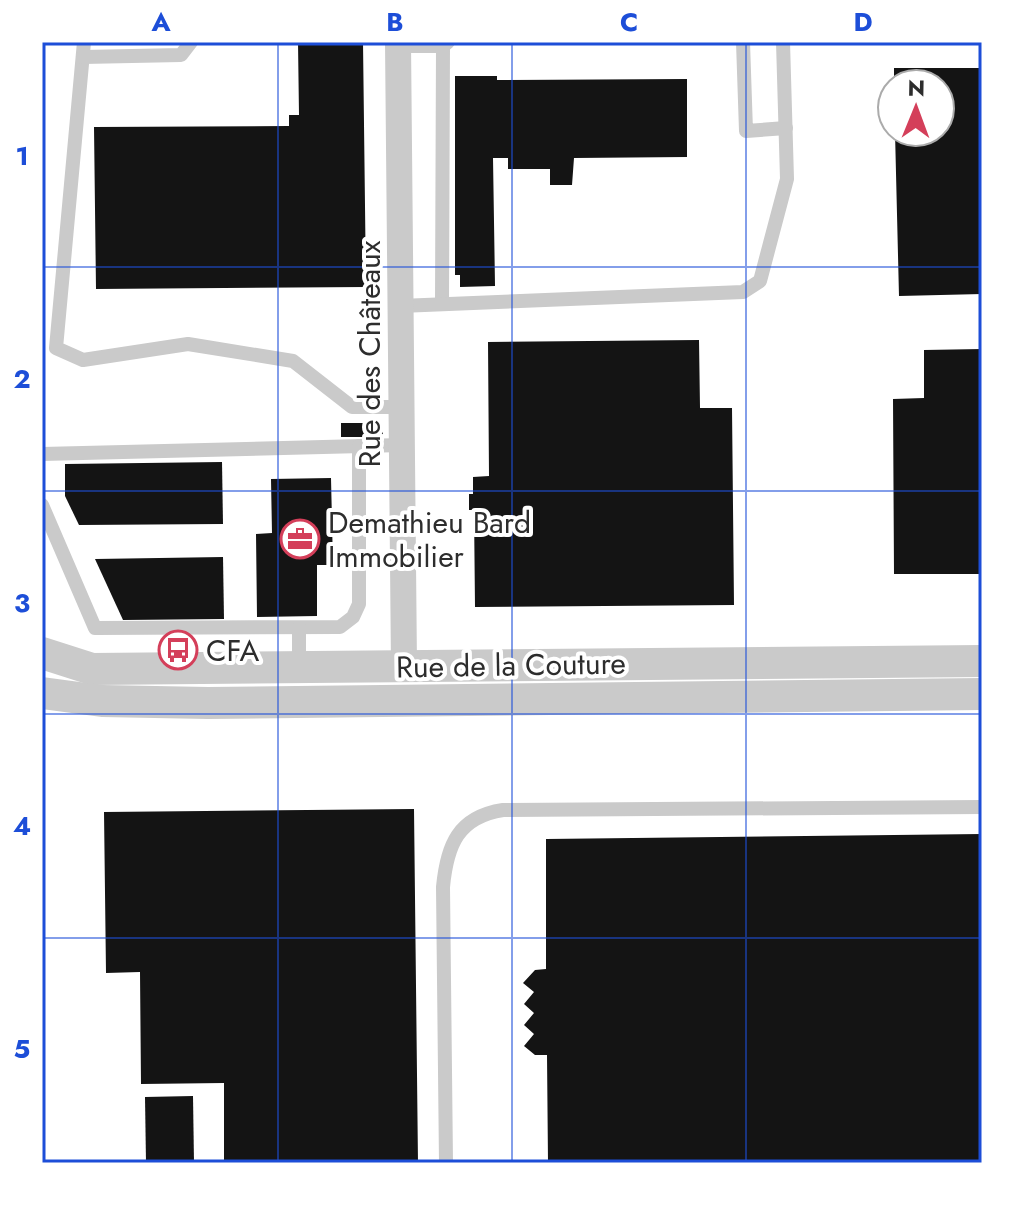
<svg xmlns="http://www.w3.org/2000/svg" width="1024" height="1205" font-family="Jost,sans-serif">
<style>
.building{fill:#141414}
.lines{fill:none;stroke-linecap:round;stroke-linejoin:round}
.service{stroke:#cacaca;stroke-width:14}
.minor{stroke:#cacaca;stroke-width:26}
.tertiary{stroke:#cacaca;stroke-width:32}
.grid{fill:none;stroke:#1d4ed8;stroke-width:2;stroke-opacity:0.55}
.labels{text-anchor:middle;dominant-baseline:central;stroke-width:8;stroke-linejoin:round;paint-order:stroke}
.street-label{font-size:30px;fill:#2d2d2d;stroke:#fff}
.poi-label{font-size:30px;fill:#2d2d2d;stroke:#fff;text-anchor:start}
.neatline{fill:none;stroke:#1d4ed8;stroke-width:3}
.grid-label{font-size:26px;text-anchor:middle;font-weight:bold;fill:#1d4ed8}
</style>
<rect width="100%" height="100%" fill="#fff"/>
<!-- building -->
<g class="building">
<path d="M298 42H363L366 287 96 289 94 127 289 126V115H299Z"/>
<path d="M894 68H982V294L899 296 895 132H940V84H894Z"/>
<path d="M455 76H497V80L687 79V157L574 158 572 185H550V169H508V158H493L495 286 460 287V275H455Z"/>
<path d="M699 340 700 408H732L734 605 475 607 474 510H469V494H473V477L489 476 488 342Z"/>
<path d="M982 349V574H894L893 399 924 398V350Z"/>
<rect x="341" y="423" width="42" height="14"/>
<path d="M222 462 223 524 79 525 65 496V464Z"/>
<path d="M331 478 333 565H317V616L257 617 256 534 272 533 271 479Z"/>
<path d="M223 557 224 619 123 620 95 559Z"/>
<path d="M414 809 418 1163H224V1083L141 1084 140 972 106 973 104 812Z"/>
<path d="M982 834V1163H548L547 1055H535L524 1046 534 1034 524 1025 534 1013 524 1004 534 992 523 983 535 970 546 969V839Z"/>
<path d="M193 1096 194 1163H146L145 1097Z"/>
</g>
<g class="lines">
<!-- service -->
<g class="service">
<path d="M84 42 56 348 83 360 188 344 293 361 352 407H401"/>
<path d="M743 42 746 131 786 128"/>
<path d="M398 46H443"/>
<path d="M83 57 181 55 191 42"/>
<path d="M442 304 443 46 448 42"/>
<path d="M400 306 743 292 760 281 787 179 783 42"/>
<path d="M42 454 402 445"/>
<path d="M42 505 95 628 340 627 353 617 359 604V446"/>
<path d="M299 628V667"/>
<path d="M446 1163 443 887C447 845 458 817 503 810L982 807"/>
</g>
<!-- minor -->
<path class="minor" d="M398 42 404 666"/>
<!-- tertiary -->
<g class="tertiary">
<path d="M42 653 92 669 982 661"/>
<path d="M42 693 102 701 208 703 982 694"/>
</g>
</g>
<!-- grid -->
<path class="grid" d="M278 42V1163M512 42V1163M746 42V1163M42 267H982M42 491H982M42 714H982M42 938H982"/>
<!-- icons -->
<defs>
<symbol id="office-ring" viewBox="-11 -11 22 22"><circle r="9.5" fill="#fff" stroke="#d43f5a" stroke-width="1.5"/><path d="M-6-3h4V-5.5h4V-3h4V5H-6ZM-1-4.5V-3h2v-1.5ZM-6 0V1H6V0Z" fill="#d43f5a"/></symbol>
<symbol id="bus-ring" viewBox="-11 -11 22 22"><circle r="9.5" fill="#fff" stroke="#d43f5a" stroke-width="1.5"/><path d="M-5-6H5V4H4V6H2V4H-2V6H-4V4H-5ZM-3.5-4V0h7V-4ZM-3.5 1.2v1.5H-2V1.2ZM2 1.2v1.5H3.5V1.2Z" fill="#d43f5a"/></symbol>
</defs>
<g fill-rule="evenodd">
<use href="#office-ring" x="278" y="517" width="44" height="44"/>
<use href="#bus-ring" x="156" y="628" width="44" height="44"/>
</g>
<g class="labels">
<!-- street labels -->
<g class="street-label">
<text transform="translate(369 354) rotate(-90)">Rue des Châteaux</text>
<text transform="translate(511 665) rotate(-1)">Rue de la Couture</text>
</g>
<!-- poi labels -->
<g class="poi-label">
<text x="328" y="522">Demathieu Bard<tspan x="328" dy="34">Immobilier</tspan></text>
<text x="206" y="650">CFA</text>
</g>
</g>
<!-- border -->
<rect width="1024" height="1205" fill="none" stroke="#ffffff" stroke-width="88"/>
<!-- north arrow -->
<g transform="translate(916 108) rotate(1)"><circle r="38" fill="#ffffff" stroke="#ababab" stroke-width="2"/>
<path d="M0-6L14 30L0 20L-14 30Z" fill="#d43f5a"/>
<text y="-12" font-size="22" font-weight="bold" text-anchor="middle" fill="#2d2d2d">N</text>
</g>
<rect x="44" y="44" width="936" height="1117" class="neatline"/>
<g class="grid-label">
<text x="161" y="31">A</text>
<text x="395" y="31">B</text>
<text x="629" y="31">C</text>
<text x="863" y="31">D</text>
<text x="22" y="165">1</text>
<text x="22" y="388">2</text>
<text x="22" y="612">3</text>
<text x="22" y="835">4</text>
<text x="22" y="1058">5</text>
</g>
</svg>
